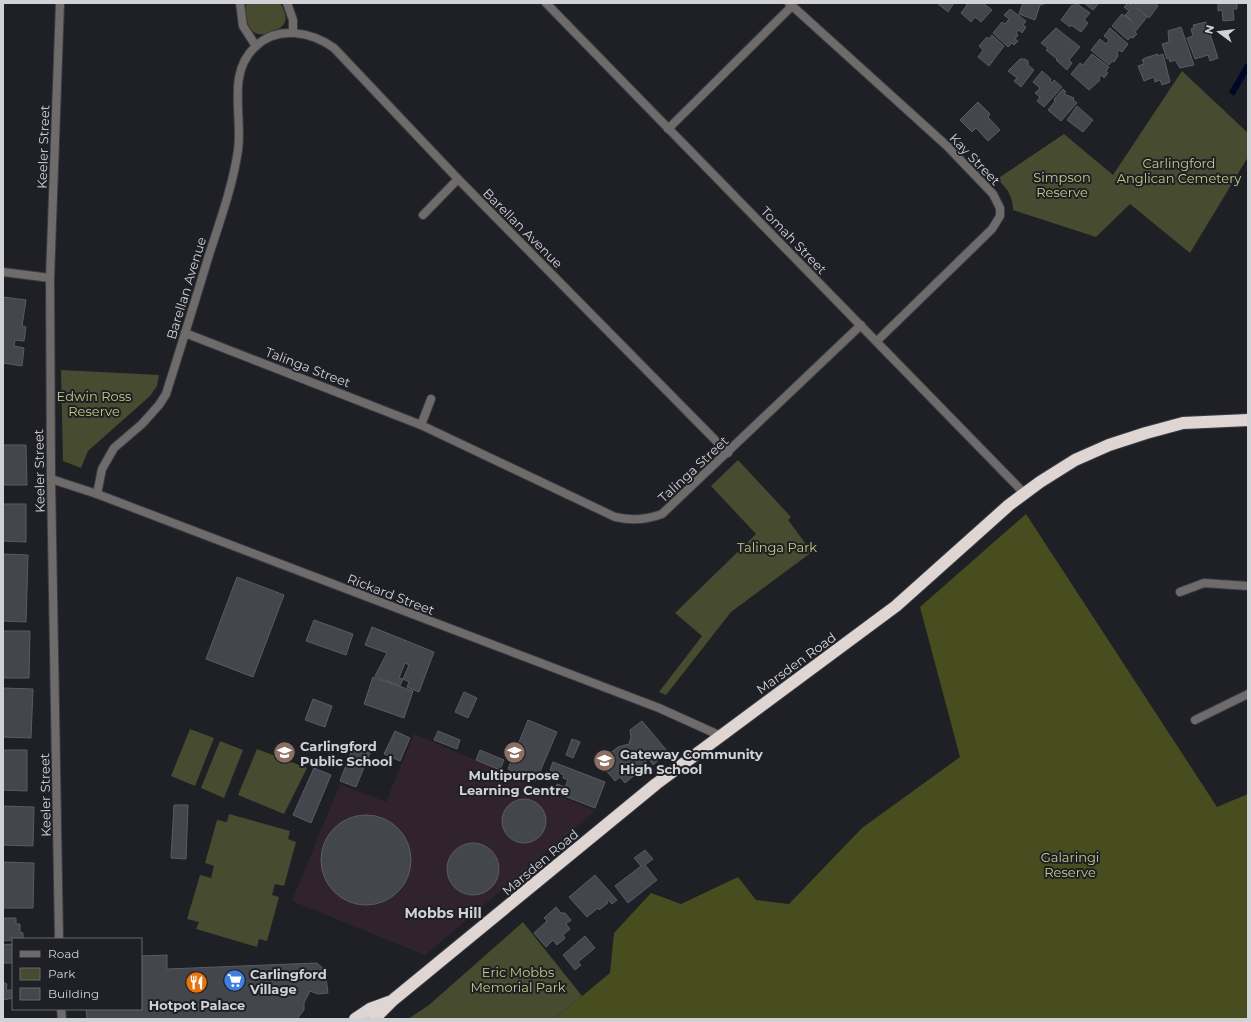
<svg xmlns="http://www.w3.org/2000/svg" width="1251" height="1022" font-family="Montserrat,sans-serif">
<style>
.industrial{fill:#30232f}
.green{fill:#474b2f}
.forest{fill:#484d20}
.water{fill:#000826}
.building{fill:#43464c;stroke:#595c63}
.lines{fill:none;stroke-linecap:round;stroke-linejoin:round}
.street-casing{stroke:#3a3c42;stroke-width:10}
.highway-casing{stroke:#3a3c42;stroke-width:14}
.street{stroke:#6f6b6a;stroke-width:8}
.highway{stroke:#dfd5d3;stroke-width:12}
.labels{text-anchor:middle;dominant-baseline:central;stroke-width:4;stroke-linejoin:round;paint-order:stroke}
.street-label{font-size:13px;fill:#d0d2d6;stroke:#1e2026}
.park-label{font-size:13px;fill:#c2cd82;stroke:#1e2026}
.poi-label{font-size:13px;font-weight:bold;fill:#d0d2d6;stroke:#1e2026;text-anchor:start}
.neighbourhood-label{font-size:14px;font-weight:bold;fill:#d0d2d6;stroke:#1e2026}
</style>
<rect width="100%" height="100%" fill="#1e2026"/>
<!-- industrial -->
<path class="industrial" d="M414 734 595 811 425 955 292 901 340 784 386 802Z"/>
<!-- green -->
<g class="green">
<path d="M246 3H280C289 17 288 26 272 32 249 41 245 22 246 3Z"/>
<path d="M1182 71 1248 133V157L1190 253 1130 204 1096 237 1013 210C1013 196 1007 188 997 179L1064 134 1113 175Z"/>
<path d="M61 370 159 375 157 386 150 396 88 451 81 468 63 461Z"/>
<path d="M738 460 791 517 788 520 812 552 731 612 666 695 659 692 702 636 675 613 756 534 711 486Z"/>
<path d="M190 729 214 738 195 786 171 776Z"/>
<path d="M220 741 243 750 224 798 201 788Z"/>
<path d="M257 749 307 768 284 814 238 795Z"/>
<path d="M229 814 290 831 288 839 296 842 284 886 275 884 272 895 279 897 267 941 259 939 257 947 196 929 199 922 187 919 200 875 211 878 214 866 205 863 217 820 227 822Z"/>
<path d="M523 922 582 996 554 1019H408L429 1005Z"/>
</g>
<!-- forest -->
<path class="forest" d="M1026 514 1217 807 1248 794V1019H554L610 973 614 933 651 893 681 904 738 877 756 900 789 904 862 828 960 757 920 607Z"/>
<!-- water -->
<path class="water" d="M1246 63 1248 65V72L1234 96 1229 92Z"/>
<!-- building -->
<g class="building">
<path d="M937 3H954L948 12Z"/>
<path d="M965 3H983L992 10 981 22 975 17 971 22 961 13 967 5Z"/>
<path d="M1023 3H1043L1044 4 1040 5 1035 20 1019 14Z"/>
<path d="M1076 3 1090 13 1084 20 1088 23 1081 32 1071 25 1070 27 1061 20 1072 5 1073 6Z"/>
<path d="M1084 3H1099L1093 10Z"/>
<path d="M1128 3 1133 5 1147 17 1135 32 1137 34 1133 38 1131 37 1128 40 1112 26 1122 14 1132 21 1125 15 1129 11 1124 7Z"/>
<path d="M1133 3H1155L1158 6 1149 18Z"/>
<path d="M1218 3H1237V9H1233L1234 20 1223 21 1222 10 1218 11Z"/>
<path d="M1010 9 1026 21 1023 25 1026 27 1022 33 1019 30 1016 33 1018 35 1015 39 1018 41 1014 45 1012 43 1008 47 993 33 1002 22 1005 24 1009 19 1004 15Z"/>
<path d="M1206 22 1218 58 1210 61 1208 55 1195 59 1187 38 1193 36 1191 29 1194 28 1193 25Z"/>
<path d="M1181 27 1194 65 1180 68 1175 60 1170 62 1169 58 1167 59 1162 44 1169 42 1168 31Z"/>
<path d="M1056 28 1080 47 1069 60 1072 63 1067 70 1056 60 1057 59 1046 50 1048 48 1041 43Z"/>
<path d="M1110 28 1128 44 1122 52 1119 50 1117 53 1118 56 1114 62 1112 61 1109 65 1091 50 1100 39 1106 44 1109 40 1104 36Z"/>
<path d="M992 35 1004 46 989 66 978 57 983 50 979 46 987 37 989 39Z"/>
<path d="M1092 54 1109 67 1106 71 1108 73 1104 78 1101 75 1099 78 1100 80 1089 90 1071 74 1080 63 1083 65Z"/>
<path d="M1158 54V56L1163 54 1170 82 1162 85 1160 80 1155 82 1154 77 1144 81 1138 66 1144 64 1142 60 1145 58Z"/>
<path d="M1020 59H1025L1028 61V65L1034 70 1021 87 1014 81 1017 78 1008 71Z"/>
<path d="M1042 71 1051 79 1050 81 1052 83 1054 80 1062 87 1044 107 1037 101 1040 97 1035 93 1040 88 1033 82Z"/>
<path d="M1063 89 1066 92 1064 94 1074 98 1073 100 1077 103 1061 121 1048 110 1055 101 1054 99Z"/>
<path d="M978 102 990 114 988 117 1000 130 988 141 976 128 972 132 960 120Z"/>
<path d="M1077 106 1093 120 1083 132 1067 120Z"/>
<path d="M3 297 26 300 22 326 26 327 24 341 15 340 14 346 24 348 22 366 3 363Z"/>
<path d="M3 445H26L27 485H3Z"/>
<path d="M3 504H26V542L3 541Z"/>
<path d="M3 554 28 555 26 622 3 621Z"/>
<path d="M237 577 284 595 253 677 206 659Z"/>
<path d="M314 620 353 634 346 655 306 641Z"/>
<path d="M372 627 434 652 419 692 407 687 409 682 403 679 409 665 405 663 399 678 403 679 400 686 375 676 387 653 365 645Z"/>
<path d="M3 631H30L29 678H3Z"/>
<path d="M373 677 413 691 404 718 364 704Z"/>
<path d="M3 688 33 689 31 738 3 737Z"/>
<path d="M464 692 477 698 468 718 455 712Z"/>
<path d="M313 699 332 706 325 727 305 720Z"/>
<path d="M528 720 557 732 536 781 508 769Z"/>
<path d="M642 721 668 752 653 765 648 758 645 760 648 764 625 783 620 777 615 781 599 762 618 747 629 744 631 737 630 730Z"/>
<path d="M395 731 410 738 400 761 384 754Z"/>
<path d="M438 731 460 740 457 749 434 740Z"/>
<path d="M572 739 580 742 573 758 566 755Z"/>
<path d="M353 747 370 753 356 787 340 781Z"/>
<path d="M3 750H27V791L3 790Z"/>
<path d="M480 750 504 760 500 770 476 760Z"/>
<path d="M553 762 605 782 595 808 554 792 557 784 565 787 568 780 563 778 564 775 550 770Z"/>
<path d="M314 768 331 775 311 823 293 815Z"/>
<circle cx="524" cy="821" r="22"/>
<path d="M174 805H188L186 859 171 858Z"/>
<path d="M3 806 34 807 33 846 3 845Z"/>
<circle cx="366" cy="860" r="45"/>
<circle cx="473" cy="869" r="26"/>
<path d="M645 850 653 859 645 865 657 880 628 903 615 886 641 866 634 858Z"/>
<path d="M3 862 34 863 33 908H3Z"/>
<path d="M595 875 617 900 612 904 608 900 606 901 608 903 599 910 598 908 587 917 569 897Z"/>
<path d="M556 907 561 913H565L571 920 566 924 570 929 563 935 565 938 557 945 553 940 546 947 534 933 547 921 544 918Z"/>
<path d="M3 918H16V924H20V932L23 933V939L3 941Z"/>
<path d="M585 936 595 948 578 962 581 965 575 970 563 955Z"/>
<path d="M13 942V963H3V945L13 944Z"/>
<path d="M167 955V969L317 963 325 970 328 993 318 994 310 991 304 1003V1010L297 1019H87L86 1009H141V956Z"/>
<path d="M3 982 7 984 6 990H13V998L3 1000Z"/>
</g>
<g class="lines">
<defs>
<g id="street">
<path d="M240 3 243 26 256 46"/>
<path d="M287 3 293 20V32"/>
<path d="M546 3 1024 493"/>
<path d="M789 3 947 146 993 194 1000 208V216L992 229 877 341"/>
<path d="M668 129 792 6"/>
<path d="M423 215 458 179"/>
<path d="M3 272 50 278"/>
<path d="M185 333 421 425 615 517C632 521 646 520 662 514L861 325"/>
<path d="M421 425 431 399"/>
<path d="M51 479 97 494 659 708 721 736"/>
<path d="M97 494 102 469 114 448 142 424 159 405 166 394C181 347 195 301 209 255 220 221 233 185 238 150 243 115 226 73 256 46 278 25 312 32 334 48L458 179 728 453"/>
<path d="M1180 592 1204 583 1248 586"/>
<path d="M1195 720 1248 694"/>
<path d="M59 939 51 479 50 278 60 3"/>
<path d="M61 1009 62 1019"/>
</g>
<g id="highway">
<path d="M355 1019 370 1009 389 1002"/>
<path d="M374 1019 393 1000 656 784 896 606 1009 505 1040 482 1075 460 1109 445 1146 433 1183 423 1248 420"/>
</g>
</defs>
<!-- street casing -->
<use href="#street" class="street-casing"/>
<!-- highway casing -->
<use href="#highway" class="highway-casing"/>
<!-- street -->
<use href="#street" class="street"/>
<!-- highway -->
<use href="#highway" class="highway"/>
</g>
<!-- icons -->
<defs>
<symbol id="school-disc" viewBox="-11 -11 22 22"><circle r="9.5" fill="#8d6e63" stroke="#1e2026"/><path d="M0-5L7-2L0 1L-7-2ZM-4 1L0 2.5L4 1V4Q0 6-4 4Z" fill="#fff"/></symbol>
<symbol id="university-disc" viewBox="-11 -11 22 22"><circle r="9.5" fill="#8d6e63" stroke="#1e2026"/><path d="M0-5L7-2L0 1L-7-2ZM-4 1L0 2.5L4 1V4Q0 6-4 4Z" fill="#fff"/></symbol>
<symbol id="supermarket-disc" viewBox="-11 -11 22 22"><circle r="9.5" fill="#3f7fe0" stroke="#1e2026"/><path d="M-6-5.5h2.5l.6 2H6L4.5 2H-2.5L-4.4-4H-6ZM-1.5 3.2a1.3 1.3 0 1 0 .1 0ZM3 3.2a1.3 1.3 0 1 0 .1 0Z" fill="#fff"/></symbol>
<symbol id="restaurant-disc" viewBox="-11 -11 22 22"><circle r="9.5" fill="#e8710a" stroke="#1e2026"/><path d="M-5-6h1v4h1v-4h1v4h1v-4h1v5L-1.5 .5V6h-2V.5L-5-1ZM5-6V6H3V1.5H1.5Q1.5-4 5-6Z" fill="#fff"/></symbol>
</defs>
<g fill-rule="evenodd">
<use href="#school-disc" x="272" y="740" width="25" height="25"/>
<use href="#school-disc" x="502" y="740" width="25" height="25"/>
<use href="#university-disc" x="592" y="748" width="25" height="25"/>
<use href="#supermarket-disc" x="222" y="968" width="25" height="25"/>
<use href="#restaurant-disc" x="184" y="970" width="25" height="25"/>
</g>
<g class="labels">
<!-- street labels -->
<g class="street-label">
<text transform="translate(43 147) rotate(-88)">Keeler Street</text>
<text transform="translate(975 159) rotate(46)">Kay Street</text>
<text transform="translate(523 228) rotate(45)">Barellan Avenue</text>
<text transform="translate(794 240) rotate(46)">Tomah Street</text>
<text transform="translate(186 288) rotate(-73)">Barellan Avenue</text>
<text transform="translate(308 367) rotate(21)">Talinga Street</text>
<text transform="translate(693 469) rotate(-43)">Talinga Street</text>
<text transform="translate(39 471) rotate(-91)">Keeler Street</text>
<text transform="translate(391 594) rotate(21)">Rickard Street</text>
<text transform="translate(796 663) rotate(-36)">Marsden Road</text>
<text transform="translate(45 795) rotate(-91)">Keeler Street</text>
<text transform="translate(540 862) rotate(-40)">Marsden Road</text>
</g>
<!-- park labels -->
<g class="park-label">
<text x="1179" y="163">Carlingford<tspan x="1179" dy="15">Anglican Cemetery</tspan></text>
<text x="1062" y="177">Simpson<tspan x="1062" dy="15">Reserve</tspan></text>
<text x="94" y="396">Edwin Ross<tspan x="94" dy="15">Reserve</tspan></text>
<text x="777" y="547">Talinga Park</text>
<text x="1070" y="857">Galaringi<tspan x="1070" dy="15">Reserve</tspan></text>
<text x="518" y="972">Eric Mobbs<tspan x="518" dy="15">Memorial Park</tspan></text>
</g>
<!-- poi labels -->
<g class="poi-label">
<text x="300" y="746">Carlingford<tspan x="300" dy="15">Public School</tspan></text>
<text x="620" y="754">Gateway Community<tspan x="620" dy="15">High School</tspan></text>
<text x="514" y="775" text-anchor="middle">Multipurpose<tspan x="514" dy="15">Learning Centre</tspan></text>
<text x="250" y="974">Carlingford<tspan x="250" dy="15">Village</tspan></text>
<text x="197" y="1005" text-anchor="middle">Hotpot Palace</text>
</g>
<!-- neighbourhood labels -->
<g class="neighbourhood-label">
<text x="443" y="913">Mobbs Hill</text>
</g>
</g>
<!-- border -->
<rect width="1251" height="1022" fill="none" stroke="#d0d2d6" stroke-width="8"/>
<!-- legend -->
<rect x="12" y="938" width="130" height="72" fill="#1e2026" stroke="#65676c"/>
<rect x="20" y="951" width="20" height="6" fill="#6f6b6a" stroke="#65676c"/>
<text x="48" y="958" font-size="12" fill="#d0d2d6">Road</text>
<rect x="20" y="968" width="20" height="12" fill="#474b2f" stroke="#65676c"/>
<text x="48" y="978" font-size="12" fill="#d0d2d6">Park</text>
<rect x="20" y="988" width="20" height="12" fill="#43464c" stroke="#65676c"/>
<text x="48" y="998" font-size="12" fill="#d0d2d6">Building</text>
<!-- north arrow -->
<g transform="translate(1219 32) rotate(285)" stroke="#1e2026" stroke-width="3" paint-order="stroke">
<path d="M0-3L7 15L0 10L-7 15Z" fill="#d0d2d6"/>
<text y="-6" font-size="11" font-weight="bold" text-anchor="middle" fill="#d0d2d6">N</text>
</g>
</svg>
